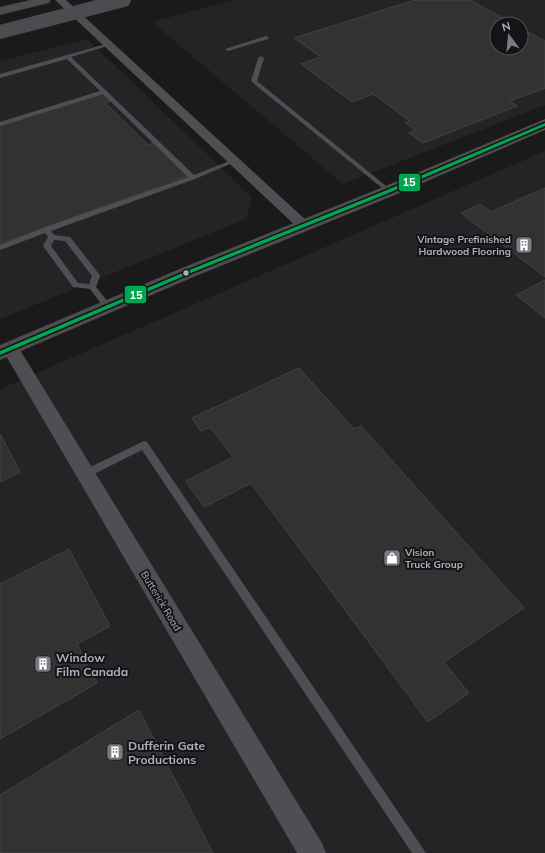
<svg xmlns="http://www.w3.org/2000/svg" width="545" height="853" font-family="Mulish,sans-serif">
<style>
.built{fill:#242426;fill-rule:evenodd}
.building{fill:#323232;stroke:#424346}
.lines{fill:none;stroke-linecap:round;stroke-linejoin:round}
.service{fill:#4e4f53;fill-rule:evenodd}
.minor{fill:#4e4f53;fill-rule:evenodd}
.secondary{fill:#4d4d51;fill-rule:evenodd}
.motorway{fill:#4b4c50;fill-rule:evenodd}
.motorway-bridge{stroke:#4b4c50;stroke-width:14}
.bus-1-casing{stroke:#141416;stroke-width:3}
.bus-1{fill:#00a651;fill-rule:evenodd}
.bus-dot{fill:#abafbc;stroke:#141416;stroke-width:1.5}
.labels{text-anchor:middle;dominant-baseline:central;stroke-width:4;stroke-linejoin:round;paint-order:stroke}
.poi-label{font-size:10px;font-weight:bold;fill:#abafbc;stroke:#141416;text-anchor:end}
.street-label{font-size:10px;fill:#abafbc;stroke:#141416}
.near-poi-label{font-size:12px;font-weight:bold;fill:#abafbc;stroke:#141416;text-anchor:start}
.line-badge{stroke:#141416;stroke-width:1.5}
.badge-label{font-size:11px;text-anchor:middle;font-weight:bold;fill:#fff}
</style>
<rect width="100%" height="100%" fill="#1a1a1a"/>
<!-- built -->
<g class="built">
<path d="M233 0H545V105L343 184 152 22ZM497 24H521V48H497Z"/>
<path d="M87 39 252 197 246 219 0 319V61Z"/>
<path d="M545 151V853H0V389Z"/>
</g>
<!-- building -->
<g class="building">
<path d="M415 0H470L514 24H497V48H521V28L545 41V88L510 101 517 106 423 143 409 133 416 130 405 123 410 121 373 94 352 102 301 64 321 57 294 38Z"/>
<path d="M103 94 110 101 105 103 148 145 154 143 187 176 0 244V126Z"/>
<path d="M545 188V277L461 213 480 204 491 212Z"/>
<path d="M545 280V318L516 295Z"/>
<path d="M299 368 354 429 361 426 524 608 444 662 469 693 428 722 251 483 204 507 186 481 233 457 210 427 201 431 192 418Z"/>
<path d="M0 434 20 472 0 482Z"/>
<path d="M69 549 110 626 77 644 97 683 0 739V584Z"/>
<path d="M139 710 213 853H0V795Z"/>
</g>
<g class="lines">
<!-- service -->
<g class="service">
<path d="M266 36 269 38 268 39 228 51 225 49Z"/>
<path d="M106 44 111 45 71 57 194 175 232 160 237 161 195 179 51 231 54 235 70 237 99 274 100 276 96 287 112 307 108 310 105 309 90 289 73 287 43 246 48 237 45 233 0 250V245L43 228 188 177 103 94 0 126V122L100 91 67 59 0 78V74ZM54 240 65 241 92 276 89 284 78 283 51 246Z"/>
<path d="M261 56 264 58 257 81 391 190V192H387L252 82 251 81 258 58Z"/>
<path d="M144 441 147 442 426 853H412L142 450 88 477 85 478 82 477 80 474 82 471Z"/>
</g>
<!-- minor -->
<g class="minor">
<path d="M55 0H66L308 222 311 225 308 228 303 230 298 228Z"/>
<path d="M11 343 17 345 322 843 326 853H297L2 349 5 345Z"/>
</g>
<!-- secondary -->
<path class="secondary" d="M545 119V130L395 195 196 276 0 360V345L182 268 383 187Z"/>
<!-- motorway -->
<path class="motorway" d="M30 0H51L49 3 0 15V7Z"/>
<!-- motorway-bridge -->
<path class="motorway-bridge" d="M0 32 124 0"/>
<defs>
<path id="bus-1" d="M545 123V126L391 192 191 273 0 355V351L187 271 387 190Z"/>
</defs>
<!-- bus-1 casing -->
<use href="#bus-1" class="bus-1-casing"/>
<!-- bus-1 -->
<use href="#bus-1" class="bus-1"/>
</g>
<!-- icons -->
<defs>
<symbol id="building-square" viewBox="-11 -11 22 22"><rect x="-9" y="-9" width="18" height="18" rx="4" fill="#787b83" stroke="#141416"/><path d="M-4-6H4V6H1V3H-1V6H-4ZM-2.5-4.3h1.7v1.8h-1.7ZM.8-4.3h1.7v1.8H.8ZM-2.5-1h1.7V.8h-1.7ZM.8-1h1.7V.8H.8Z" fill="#fff"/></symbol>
<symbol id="shop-square" viewBox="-11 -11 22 22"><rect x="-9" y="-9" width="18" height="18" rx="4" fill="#787b83" stroke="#141416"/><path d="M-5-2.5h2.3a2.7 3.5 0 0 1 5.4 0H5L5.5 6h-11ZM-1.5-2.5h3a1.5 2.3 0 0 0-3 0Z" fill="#fff"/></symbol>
</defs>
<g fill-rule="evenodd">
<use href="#building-square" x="514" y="235" width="20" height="20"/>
<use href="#shop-square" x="382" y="548" width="20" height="20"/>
<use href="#building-square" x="33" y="654" width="20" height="20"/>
<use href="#building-square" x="105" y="742" width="20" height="20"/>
</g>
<!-- markers -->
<circle class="bus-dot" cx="186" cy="273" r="3.5"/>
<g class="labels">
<!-- poi labels -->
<g class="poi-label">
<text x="511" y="239">Vintage Prefinished<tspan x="511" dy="12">Hardwood Flooring</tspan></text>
<text x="405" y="552" text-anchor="start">Vision<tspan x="405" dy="12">Truck Group</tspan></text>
</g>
<!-- street labels -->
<g class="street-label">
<text transform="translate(161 601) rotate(59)">Butterick Road</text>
</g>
<!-- near-poi labels -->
<g class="near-poi-label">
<text x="56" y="657">Window<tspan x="56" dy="14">Film Canada</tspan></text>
<text x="128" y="745">Dufferin Gate<tspan x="128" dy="14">Productions</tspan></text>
</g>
</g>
<g class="line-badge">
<rect x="398" y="173" width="23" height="19" rx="4" fill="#00a651"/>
<rect x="124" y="285" width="23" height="19" rx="4" fill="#00a651"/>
</g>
<g class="badge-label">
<text x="409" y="186">15</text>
<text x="136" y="299">15</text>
</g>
<!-- north arrow -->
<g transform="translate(509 36) rotate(344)"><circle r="19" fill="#141416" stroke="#505258"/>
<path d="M0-3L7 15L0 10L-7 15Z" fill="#787b83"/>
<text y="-6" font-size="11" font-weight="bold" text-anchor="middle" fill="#abafbc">N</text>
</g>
</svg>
